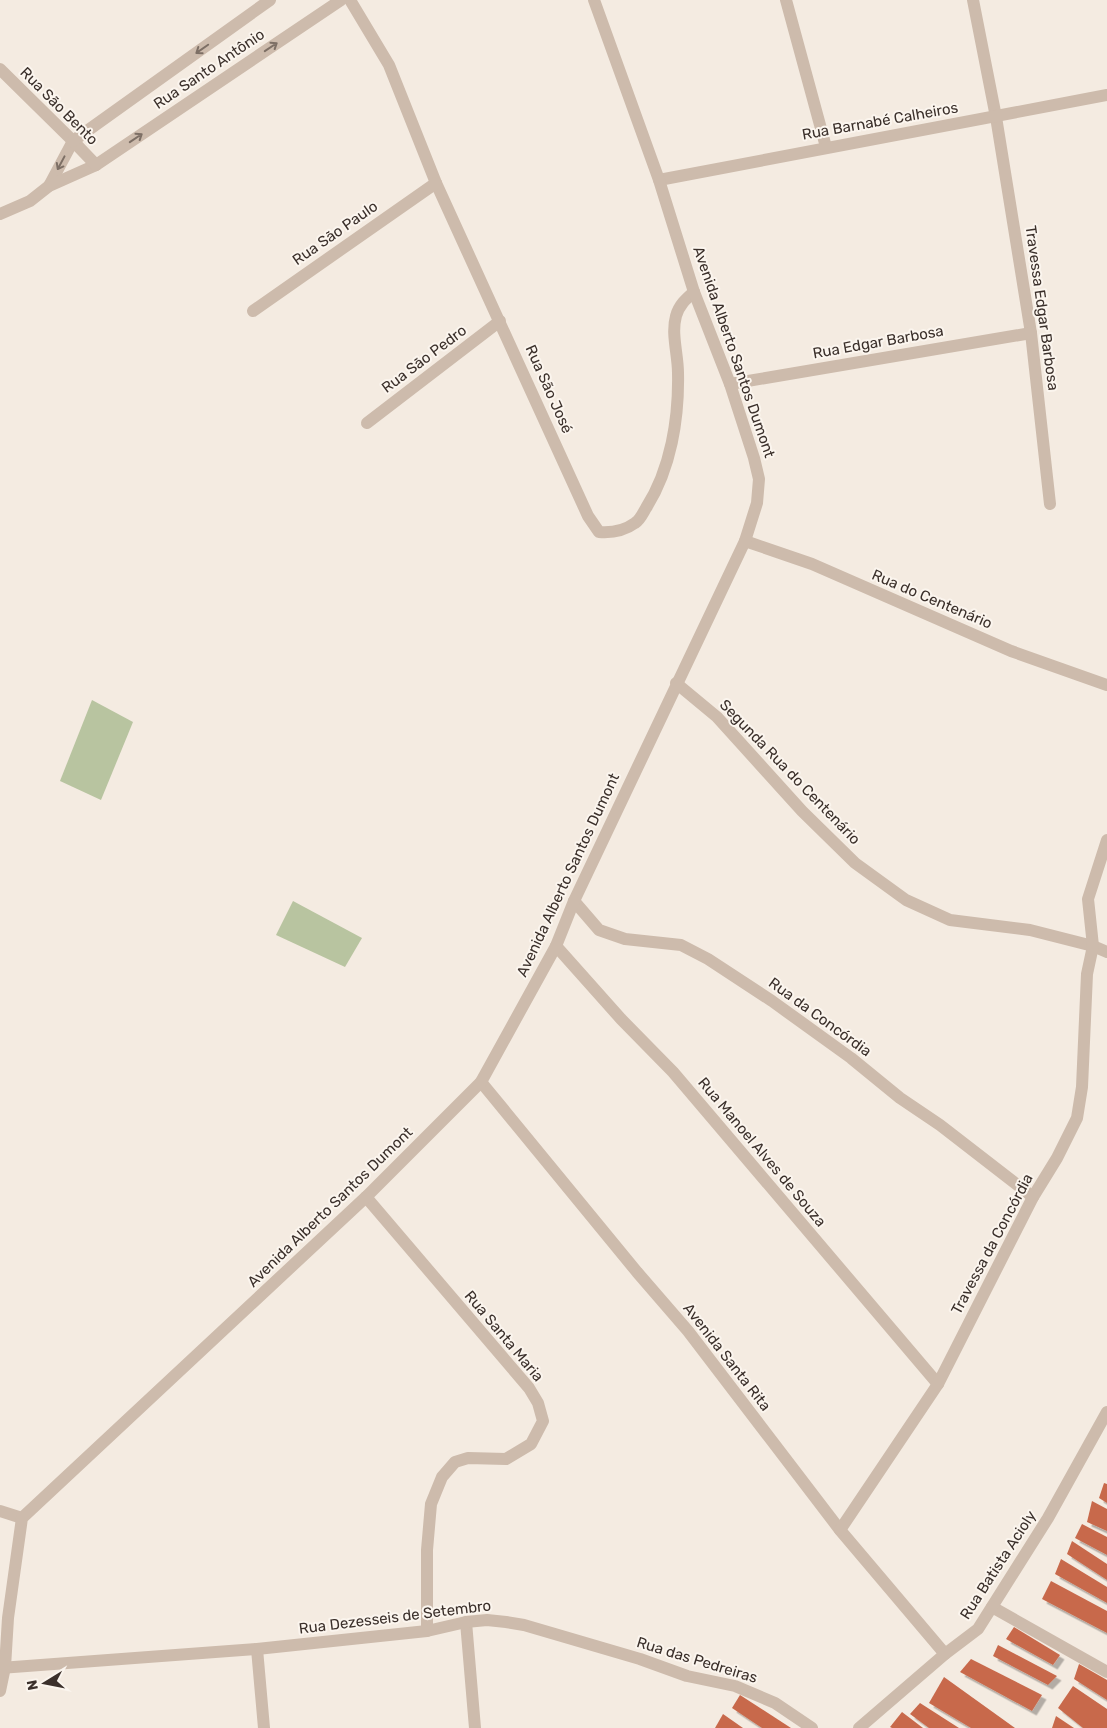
<svg xmlns="http://www.w3.org/2000/svg" width="1107" height="1728" font-family="Rubik,sans-serif">
<style>
.green{fill:#b8c4a0}
.building{fill:#c8694b;filter:url(#shadow)}
.lines{fill:none;stroke-linecap:round;stroke-linejoin:round}
.service{stroke:#cdbbac;stroke-width:12}
.minor{stroke:#cdbbac;stroke-width:12}
.oneway{stroke:#7d6f65}
.labels{text-anchor:middle;dominant-baseline:central;stroke-width:4;stroke-linejoin:round;paint-order:stroke}
.street-label{font-size:15px;fill:#3b302b;stroke:#fbf5ee}
</style>
<defs>
<filter id="shadow"><feDropShadow dx="4.5" dy="4.5" stdDeviation="0" flood-color="#0004"/></filter>
</defs>
<rect width="100%" height="100%" fill="#f4ebe1"/>
<!-- green -->
<g class="green">
<path d="M92 700 133 722 101 800 60 781Z"/>
<path d="M293 901 362 938 345 967 276 935Z"/>
</g>
<!-- building -->
<g class="building">
<path d="M1104 1483 1107 1484V1503L1099 1498Z"/>
<path d="M1092 1501 1107 1509V1531L1087 1522Z"/>
<path d="M1082 1524 1107 1537V1555L1075 1538Z"/>
<path d="M1072 1541 1107 1564V1580L1067 1554Z"/>
<path d="M1061 1559 1107 1587V1603L1055 1574Z"/>
<path d="M1051 1581 1107 1611V1633L1042 1599Z"/>
<path d="M1014 1627 1060 1655 1053 1665 1006 1639Z"/>
<path d="M998 1645 1057 1676 1048 1685 993 1656Z"/>
<path d="M971 1659 1042 1695 1032 1711 960 1672Z"/>
<path d="M1079 1664 1107 1680V1700L1074 1679Z"/>
<path d="M944 1677 1015 1728H971L929 1703Z"/>
<path d="M1073 1686 1107 1709V1728H1083L1058 1708Z"/>
<path d="M740 1695 791 1728H762L732 1708Z"/>
<path d="M920 1703 959 1728H929L910 1714Z"/>
<path d="M902 1712 923 1728H892L890 1727Z"/>
<path d="M723 1714 743 1728H715Z"/>
<path d="M1056 1716 1074 1728H1052Z"/>
</g>
<g class="lines">
<!-- service -->
<g class="service">
<path d="M49 186 73 141"/>
<path d="M0 214 30 201 49 186 96 165"/>
</g>
<!-- minor -->
<g class="minor">
<path d="M350 0 389 65 436 183 588 516 599 532C612 533 624 531 635 523 640 520 643 513 646 508 671 469 679 418 678 373 678 354 671 334 676 316 679 305 686 299 694 292"/>
<path d="M786 0 826 147"/>
<path d="M973 0 996 117 1031 333 1050 504"/>
<path d="M0 69 73 141 96 165 341 0"/>
<path d="M73 141 270 0"/>
<path d="M659 180 1107 95"/>
<path d="M253 311 436 183"/>
<path d="M730 384 1031 333"/>
<path d="M367 423 500 321"/>
<path d="M745 541 812 564 1011 651 1107 685"/>
<path d="M676 683 717 717 802 811 855 863 906 900 950 920 1030 930 1093 946 1107 952"/>
<path d="M574 901 599 930 625 939 681 945 708 959 772 1001 851 1058 900 1098 940 1125 1033 1197"/>
<path d="M556 946 621 1019 673 1072 938 1384"/>
<path d="M481 1082 637 1272 688 1331 840 1530 945 1654"/>
<path d="M366 1197 529 1388 538 1403 543 1421 531 1444 506 1459 468 1458 455 1462 442 1477 431 1504 427 1550V1631"/>
<path d="M0 1511 22 1518"/>
<path d="M840 1530 938 1384 1033 1197 1057 1158 1077 1118 1082 1087 1087 974 1093 946 1088 899 1107 840"/>
<path d="M992 1607 1107 1672"/>
<path d="M466 1622 475 1728"/>
<path d="M257 1649 264 1728"/>
<path d="M0 1668 257 1649 427 1631 466 1622 487 1620 506 1622 524 1625 565 1637 640 1659 687 1676 735 1686 775 1703 812 1728"/>
<path d="M0 1691 5 1667 8 1618 22 1518 366 1197 481 1082 556 946 574 901 745 541 757 503 759 479 754 458 730 384 694 292 659 180 594 0"/>
<path d="M859 1728 945 1654 978 1629 1048 1518 1107 1412"/>
</g>
</g>
<!-- one-way arrows -->
<defs><path id="oneway-shaft" d="M-6 0H5M1.5-3L5.5 0L1.5 3" fill="none" stroke-width="1.6" stroke-linecap="round" stroke-linejoin="round" transform="scale(1.25)"/></defs>
<g class="oneway">
<use href="#oneway-shaft" transform="translate(271 47) rotate(-34)"/>
<use href="#oneway-shaft" transform="translate(202 49) rotate(145)"/>
<use href="#oneway-shaft" transform="translate(136 138) rotate(-34)"/>
<use href="#oneway-shaft" transform="translate(61 163) rotate(118)"/>
</g>
<g class="labels">
<!-- street labels -->
<g class="street-label">
<text transform="translate(209 69) rotate(-34)">Rua Santo Antônio</text>
<text transform="translate(59 106) rotate(45)">Rua São Bento</text>
<text transform="translate(880 121) rotate(-10)">Rua Barnabé Calheiros</text>
<text transform="translate(335 233) rotate(-35)">Rua São Paulo</text>
<text transform="translate(1042 308) rotate(82)">Travessa Edgar Barbosa</text>
<text transform="translate(878 342) rotate(-10)">Rua Edgar Barbosa</text>
<text transform="translate(734 352) rotate(71)">Avenida Alberto Santos Dumont</text>
<text transform="translate(424 359) rotate(-37)">Rua São Pedro</text>
<text transform="translate(549 389) rotate(66)">Rua São José</text>
<text transform="translate(932 599) rotate(23)">Rua do Centenário</text>
<text transform="translate(790 772) rotate(46)">Segunda Rua do Centenário</text>
<text transform="translate(568 875) rotate(-65)">Avenida Alberto Santos Dumont</text>
<text transform="translate(820 1017) rotate(36)">Rua da Concórdia</text>
<text transform="translate(762 1152) rotate(50)">Rua Manoel Alves de Souza</text>
<text transform="translate(330 1207) rotate(-44)">Avenida Alberto Santos Dumont</text>
<text transform="translate(992 1244) rotate(-62)">Travessa da Concórdia</text>
<text transform="translate(504 1336) rotate(50)">Rua Santa Maria</text>
<text transform="translate(727 1357) rotate(52)">Avenida Santa Rita</text>
<text transform="translate(998 1565) rotate(-57)">Rua Batista Acioly</text>
<text transform="translate(395 1617) rotate(-7)">Rua Dezesseis de Setembro</text>
<text transform="translate(697 1660) rotate(17)">Rua das Pedreiras</text>
</g>
</g>
<!-- north arrow -->
<g transform="translate(45 1683) rotate(260)" stroke="#fbf5ee" stroke-width="4" paint-order="stroke">
<path d="M0-4L9 19L0 12L-9 19Z" fill="#3b302b"/>
<text y="-8" font-size="14" font-weight="bold" text-anchor="middle" fill="#3b302b">N</text>
</g>
</svg>
